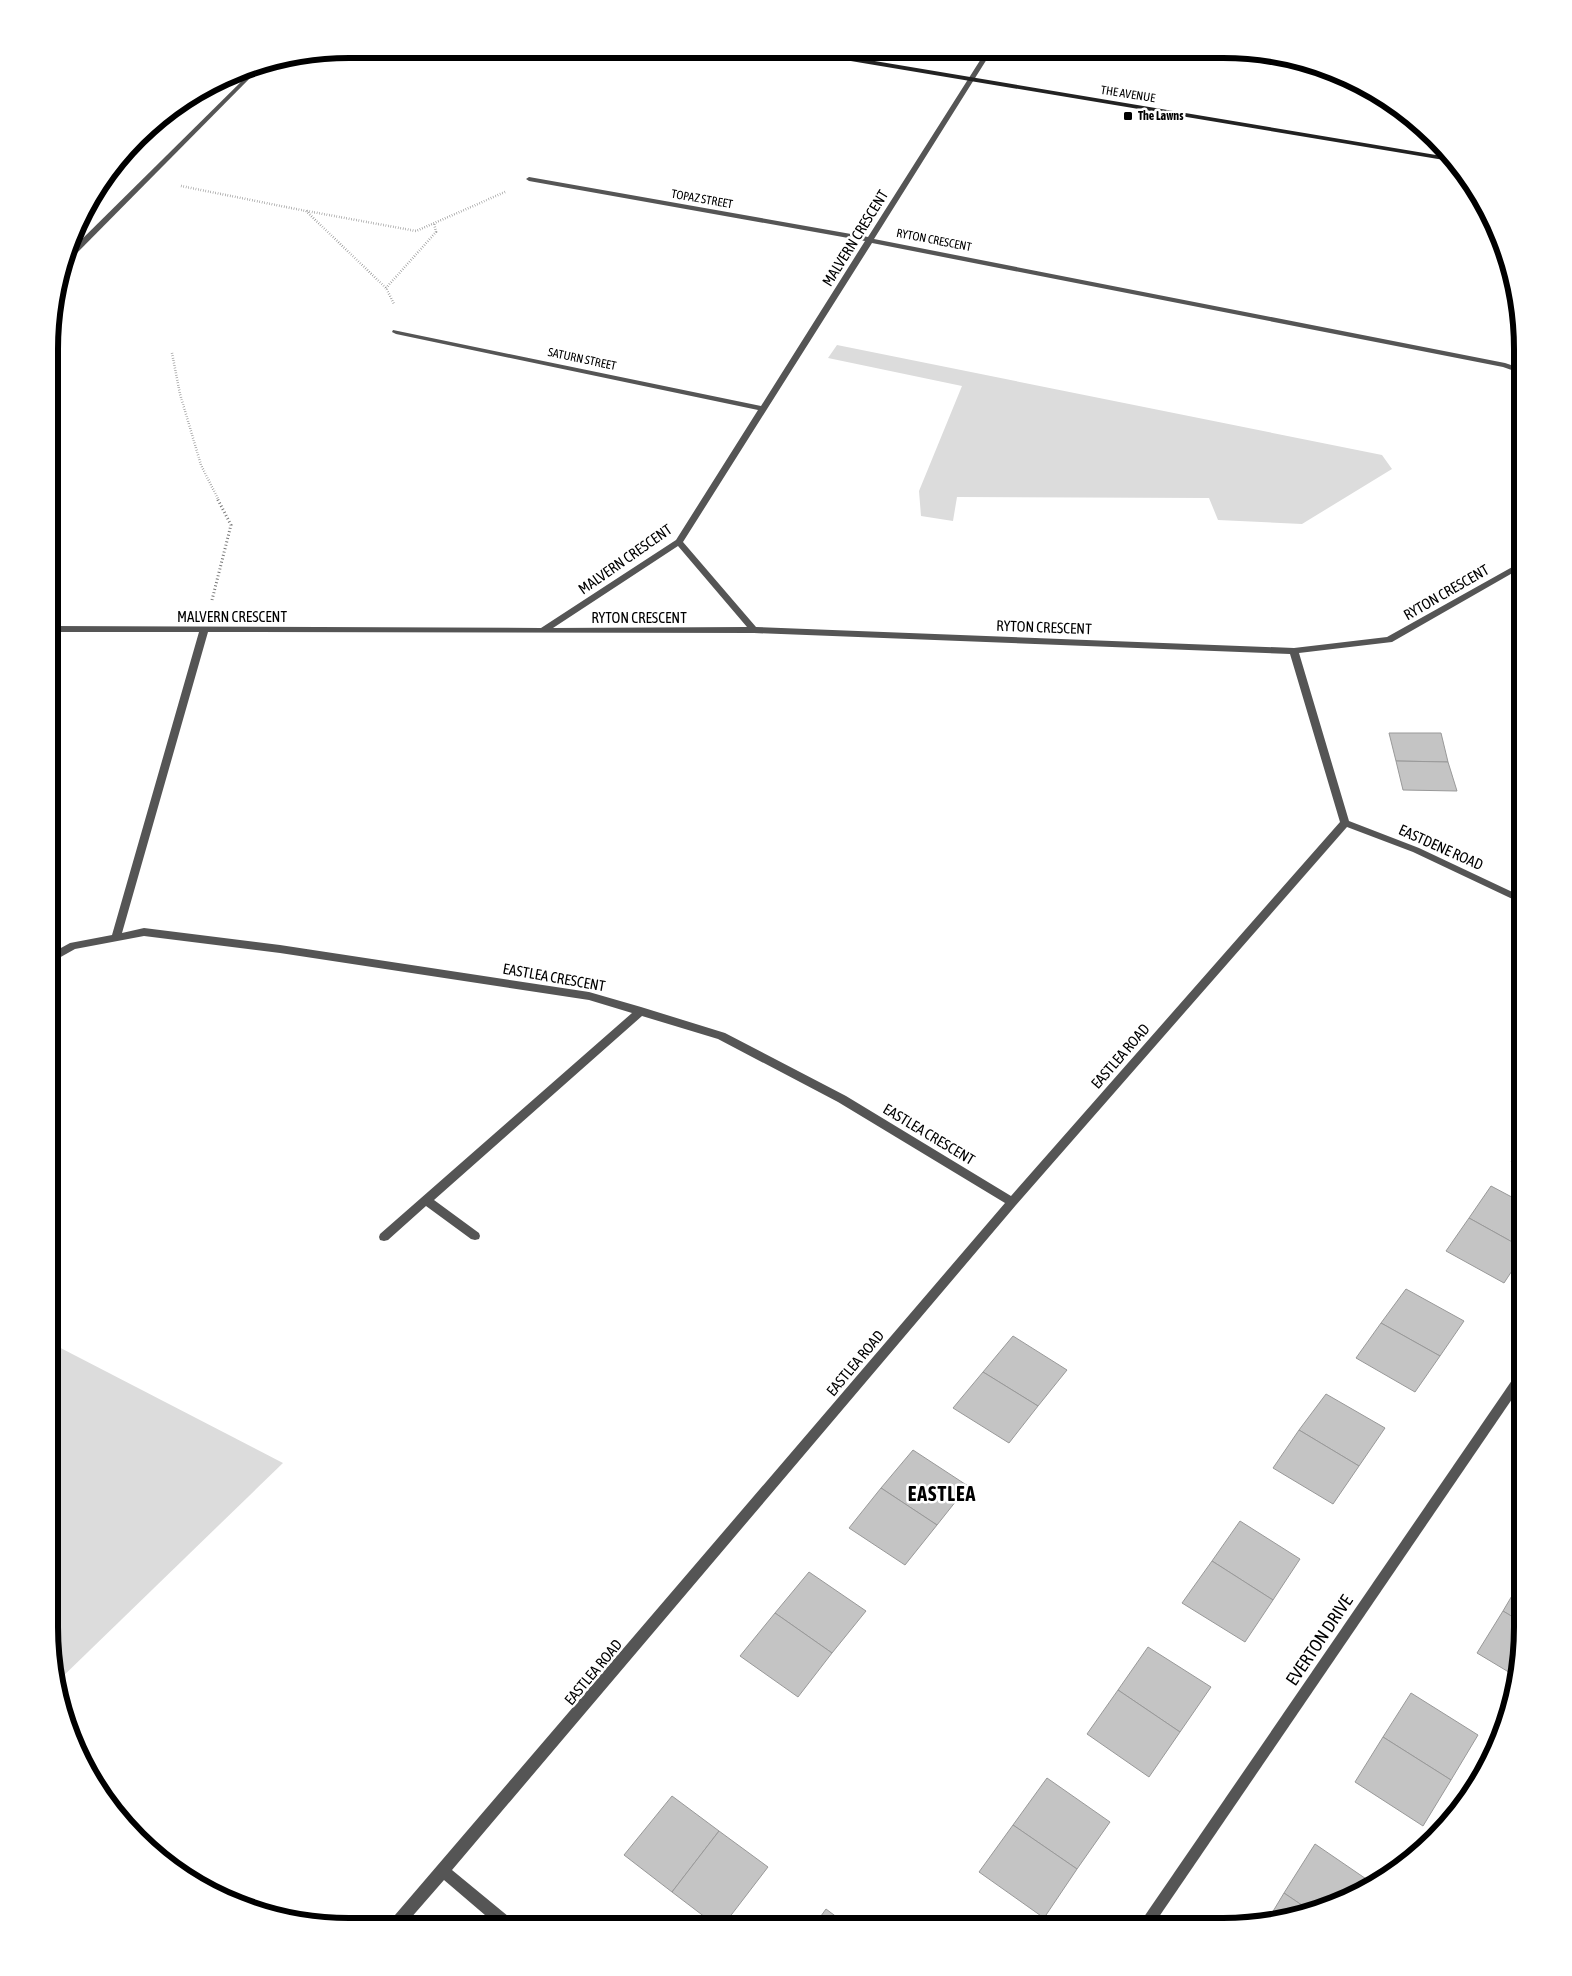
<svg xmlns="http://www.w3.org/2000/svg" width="1572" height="1976" font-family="'Asap Condensed',sans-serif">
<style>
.green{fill:#dcdcdc}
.building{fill:#c4c4c4;stroke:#999}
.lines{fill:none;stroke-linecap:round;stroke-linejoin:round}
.path-far1{stroke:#777;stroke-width:2.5;stroke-dasharray:0.5 2;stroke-linecap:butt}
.path{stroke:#777;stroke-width:3;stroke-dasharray:1 2.5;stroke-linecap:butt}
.street{fill:#555;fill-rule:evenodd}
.secondary{fill:#222;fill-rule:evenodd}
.poi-dot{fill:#000;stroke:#fff;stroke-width:2}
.labels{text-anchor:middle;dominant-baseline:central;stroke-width:5;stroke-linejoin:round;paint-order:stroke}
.far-street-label{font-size:12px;fill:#000;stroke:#fff}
.far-poi-label{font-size:12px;font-weight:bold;fill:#000;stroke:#fff;text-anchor:start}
.street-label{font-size:15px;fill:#000;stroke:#fff}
.near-street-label{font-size:18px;fill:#000;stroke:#fff}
.district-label{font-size:20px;font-weight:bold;letter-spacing:1px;fill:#000;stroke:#fff}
.rim{fill:none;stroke:#000;stroke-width:6}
</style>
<rect width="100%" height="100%" fill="#fff"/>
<!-- green -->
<g class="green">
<path d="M837 345 1382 455 1392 469 1302 524 1218 520 1209 498 957 497 953 521 921 516 919 491 962 386 828 358Z"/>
<path d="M49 1342 283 1463 56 1683 49 1627Z"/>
</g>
<!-- building -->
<g class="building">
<path d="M1389 733H1441L1448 762 1396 761Z"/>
<path d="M1396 761 1448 762 1457 791 1403 790Z"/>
<path d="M1523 1145V1168L1511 1162Z"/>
<path d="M1491 1186 1523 1203V1248L1469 1218Z"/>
<path d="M1469 1218 1523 1248V1254L1504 1283 1446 1251Z"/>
<path d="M1406 1289 1464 1321 1440 1356 1381 1323Z"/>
<path d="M1381 1323 1440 1356 1415 1392 1356 1358Z"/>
<path d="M1013 1336 1067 1370 1038 1406 983 1372Z"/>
<path d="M983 1372 1038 1406 1009 1443 953 1408Z"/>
<path d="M1326 1394 1385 1428 1359 1466 1299 1430Z"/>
<path d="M1299 1430 1359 1466 1333 1504 1273 1468Z"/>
<path d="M913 1450 968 1486 937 1525 881 1488Z"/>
<path d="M881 1488 937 1525 905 1565 849 1528Z"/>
<path d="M1240 1521 1300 1559 1273 1600 1212 1561Z"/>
<path d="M1212 1561 1273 1600 1245 1642 1182 1603Z"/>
<path d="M809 1572 866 1611 832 1653 775 1613Z"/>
<path d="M1523 1577V1623L1503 1611Z"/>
<path d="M1503 1611 1523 1623V1646L1517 1677 1477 1653Z"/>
<path d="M775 1613 832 1653 798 1697 740 1656Z"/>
<path d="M1148 1647 1211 1687 1180 1732 1118 1690Z"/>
<path d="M1118 1690 1180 1732 1149 1777 1087 1734Z"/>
<path d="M1411 1693 1478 1735 1451 1780 1383 1737Z"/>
<path d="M1383 1737 1451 1780 1423 1826 1355 1782Z"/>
<path d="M1047 1778 1110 1822 1077 1869 1013 1825Z"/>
<path d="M672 1796 719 1831 672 1892 624 1855Z"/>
<path d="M1013 1825 1077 1869 1044 1918 979 1872Z"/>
<path d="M719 1831 768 1867 722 1927H718L672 1892Z"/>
<path d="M1315 1844 1375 1885 1312 1912 1284 1893Z"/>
<path d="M1284 1893 1312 1912 1301 1917 1266 1923Z"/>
<path d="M826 1909 850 1927H813Z"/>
</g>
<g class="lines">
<!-- path-far1 -->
<g class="path-far1">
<path d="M181 186 306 211 386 288 394 304"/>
<path d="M307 211 416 231 505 192"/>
<path d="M386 288 436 232 434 223"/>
<path d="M172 353 180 394 201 465 218 499"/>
</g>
<!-- path -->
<path class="path" d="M212 600 231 525 217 498"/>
<!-- street -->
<g class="street">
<path d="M986 51H992L874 239 1505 363 1523 369V374L1503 367 872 243 683 542 756 627 1294 648 1387 637 1523 561V567L1392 642 1299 653 1349 821 1419 848 1523 897V904L1413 852 1347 827 1016 1205 452 1870 515 1922 517 1927H499L444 1880 403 1927H387L389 1922 1005 1203 838 1102 718 1039 642 1016 434 1200 479 1233 480 1236 479 1239 475 1240 471 1239 426 1206 388 1240 384 1241 380 1240 379 1237 380 1234 632 1013 589 1000 280 953 144 936 75 949 50 963V954L70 943 112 935 199 632H51V626L541 628 676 540 758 410 396 334 392 332 393 330 761 406 865 241 529 181 526 179 529 177 868 237ZM678 546 747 627 553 628ZM208 632 754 633 1290 654 1340 822 1011 1196 846 1096 725 1033 641 1007 589 992 280 945 144 928 122 933Z"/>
<path d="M266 62 72 258H69L72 249 259 64Z"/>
<path d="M1523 1368V1383L1152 1927H1137L1519 1370Z"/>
</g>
<!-- secondary -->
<path class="secondary" d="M794 50H809L1454 158 1456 162 797 52Z"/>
</g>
<!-- markers -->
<rect class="poi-dot" x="1123" y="111" width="10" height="10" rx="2.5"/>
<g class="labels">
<!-- far-street labels -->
<g class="far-street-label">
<text transform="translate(1128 94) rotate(9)">THE AVENUE</text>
<text transform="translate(702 199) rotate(10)">TOPAZ STREET</text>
<text transform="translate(934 240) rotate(11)">RYTON CRESCENT</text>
<text transform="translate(582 359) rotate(12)">SATURN STREET</text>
</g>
<!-- far-poi labels -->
<g class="far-poi-label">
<text x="1138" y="116">The Lawns</text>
</g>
<!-- street labels -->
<g class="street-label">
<text transform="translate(855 238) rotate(-58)">MALVERN CRESCENT</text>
<text transform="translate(625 559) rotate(-35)">MALVERN CRESCENT</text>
<text transform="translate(1446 592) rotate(-30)">RYTON CRESCENT</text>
<text x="232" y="616">MALVERN CRESCENT</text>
<text x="639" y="617">RYTON CRESCENT</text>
<text transform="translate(1044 627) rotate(2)">RYTON CRESCENT</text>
<text transform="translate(1441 847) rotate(24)">EASTDENE ROAD</text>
<text transform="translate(554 977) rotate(10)">EASTLEA CRESCENT</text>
<text transform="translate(1120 1056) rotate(-49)">EASTLEA ROAD</text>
<text transform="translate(929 1134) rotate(31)">EASTLEA CRESCENT</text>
<text transform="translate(855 1363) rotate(-50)">EASTLEA ROAD</text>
<text transform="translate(593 1672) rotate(-50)">EASTLEA ROAD</text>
</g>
<!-- near-street labels -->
<g class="near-street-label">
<text transform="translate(1319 1640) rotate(-56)">EVERTON DRIVE</text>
</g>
<!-- district labels -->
<g class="district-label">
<text x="942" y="1493">EASTLEA</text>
</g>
</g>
<!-- crop -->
<path d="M0 0H1572V1976H0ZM349 58H1223A291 291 0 0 1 1514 349V1627A291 291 0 0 1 1223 1918H349A291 291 0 0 1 58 1627V349A291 291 0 0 1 349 58Z" fill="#fff" fill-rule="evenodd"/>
<path class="rim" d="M349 58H1223A291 291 0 0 1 1514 349V1627A291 291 0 0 1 1223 1918H349A291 291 0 0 1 58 1627V349A291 291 0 0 1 349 58Z"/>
</svg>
